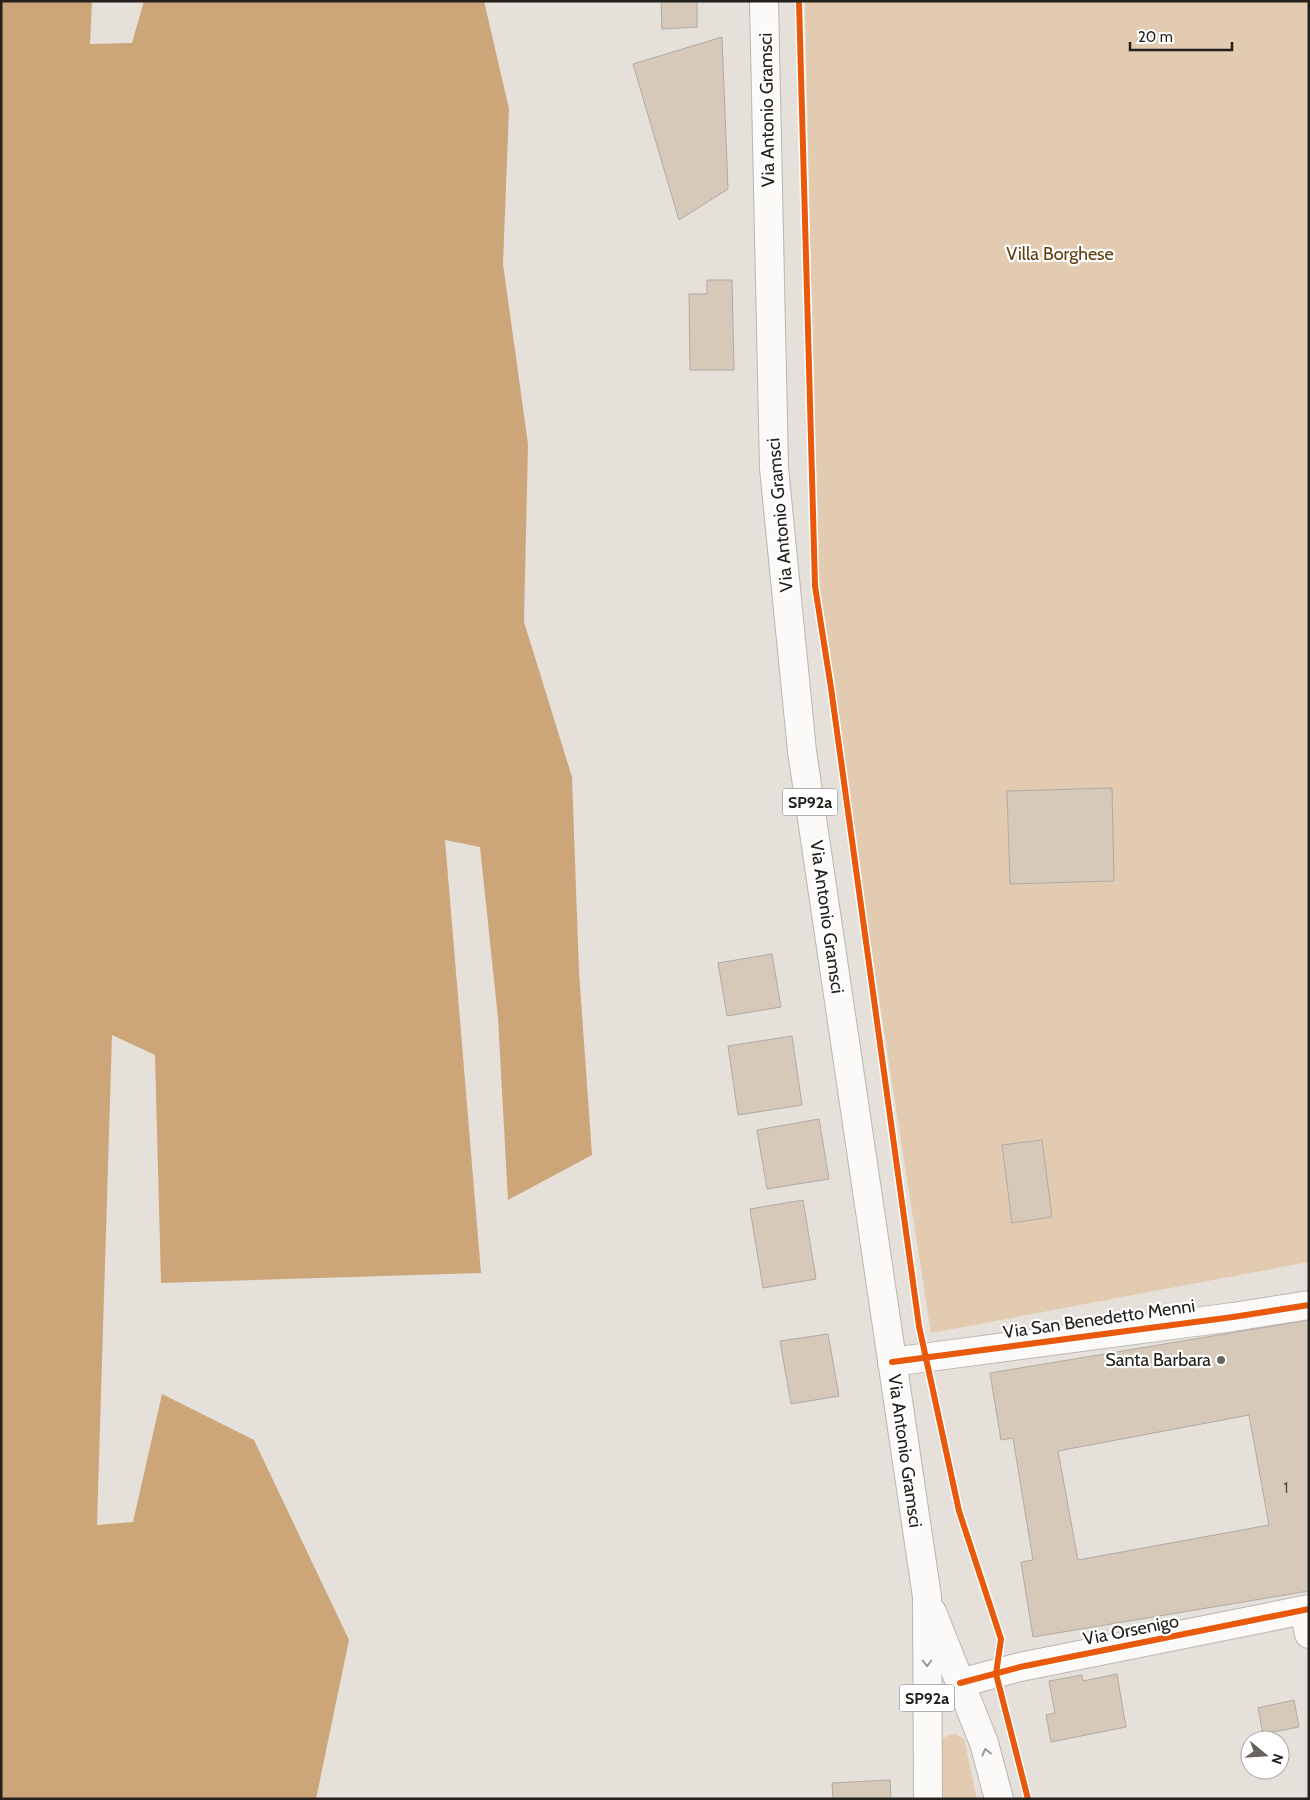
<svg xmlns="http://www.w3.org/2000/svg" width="1310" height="1800" font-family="Cabin,sans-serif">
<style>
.green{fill:#e3cbb1}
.water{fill:#cca679}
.building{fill:#d7c9ba;stroke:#afaaa5;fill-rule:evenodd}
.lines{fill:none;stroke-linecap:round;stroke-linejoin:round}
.minor-casing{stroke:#b9b5b0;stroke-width:30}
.major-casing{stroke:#b9b5b0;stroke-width:30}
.minor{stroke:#fbfaf9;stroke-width:28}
.major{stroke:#fbfaf9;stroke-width:28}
.cycleway-casing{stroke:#fff;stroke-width:9}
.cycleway{stroke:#e8590c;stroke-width:6}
.oneway{stroke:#9a9896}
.poi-dot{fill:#68635e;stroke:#fff;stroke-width:2}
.labels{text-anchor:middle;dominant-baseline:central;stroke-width:4.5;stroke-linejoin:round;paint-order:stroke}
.number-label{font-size:15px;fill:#514a44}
.shield{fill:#fff;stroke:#666360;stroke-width:1}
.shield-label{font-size:16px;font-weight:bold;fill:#24201c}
.street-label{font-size:18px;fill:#24201c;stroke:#fff}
.park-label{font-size:18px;fill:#613e0c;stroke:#fff}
.poi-label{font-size:18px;fill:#24201c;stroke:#fff;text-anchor:end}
</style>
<rect width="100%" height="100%" fill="#e6e0da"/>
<!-- green -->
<g class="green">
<path d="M805 1H1309V1262L931 1333 828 672 817 582Z"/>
<path d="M956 1734 964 1739 977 1799H939C939 1785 935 1751 942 1740 946 1735 951 1735 956 1734Z"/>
</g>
<!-- water -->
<path class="water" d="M1 1H92L90 44 132 43 144 1H484L509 109 503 264 528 444 524 622 572 777 579 972 592 1155 508 1200 498 1018 480 847 445 840 481 1273 161 1283 155 1055 112 1035 97 1525 133 1522 162 1394 254 1440 349 1640 316 1799H1Z"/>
<!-- building -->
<g class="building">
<path d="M661 1H697V27L662 29Z"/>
<path d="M722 37 728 189 679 220 633 64Z"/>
<path d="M707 280H732L734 370H690L689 294H707Z"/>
<path d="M1112 788 1114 881 1010 884 1007 791Z"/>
<path d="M772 954 781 1007 727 1016 718 963Z"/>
<path d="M792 1036 802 1105 738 1115 728 1046Z"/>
<path d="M819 1119 829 1179 767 1189 757 1130Z"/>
<path d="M1042 1140 1052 1217 1012 1223 1002 1145Z"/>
<path d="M803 1200 816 1279 763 1288 750 1209Z"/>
<path d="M1309 1320V1591L1033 1637 1021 1562 1033 1560 1013 1438 1001 1440 990 1373ZM1249 1415 1269 1525 1078 1560 1058 1451Z"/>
<path d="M828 1334 839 1396 791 1404 780 1341Z"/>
<path d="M1117 1674 1126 1727 1051 1742 1046 1715 1055 1713 1049 1681 1082 1675 1083 1681Z"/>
<path d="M1294 1700 1299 1727 1263 1734 1258 1708Z"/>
<path d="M890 1780 891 1799H833L832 1783Z"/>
</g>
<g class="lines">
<defs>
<g id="minor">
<path d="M892 1362 1233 1317 1309 1305"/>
<path d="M1304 1610 1309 1634"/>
<path d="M960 1683 1020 1667 1309 1609"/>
</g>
<g id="major">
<path d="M764 1 774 468 802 751 927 1597 928 1799"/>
<path d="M932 1612 984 1743 999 1799"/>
</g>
</defs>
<!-- minor casing -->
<use href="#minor" class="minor-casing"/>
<!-- major casing -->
<use href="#major" class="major-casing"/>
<!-- minor -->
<use href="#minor" class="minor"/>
<!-- major -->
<use href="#major" class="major"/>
<defs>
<g id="cycleway">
<path d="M799 1 815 586 831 688 919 1326 959 1511 1001 1639 996 1674 1028 1799"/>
<path d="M892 1362 1233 1317 1309 1305"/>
<path d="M960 1683 1020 1667 1309 1609"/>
</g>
</defs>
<!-- cycleway casing -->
<use href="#cycleway" class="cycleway-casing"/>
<!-- cycleway -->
<use href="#cycleway" class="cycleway"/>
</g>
<!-- one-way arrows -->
<defs><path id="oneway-chevron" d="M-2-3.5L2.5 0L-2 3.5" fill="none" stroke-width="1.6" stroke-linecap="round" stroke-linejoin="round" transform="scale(1.25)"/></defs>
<g class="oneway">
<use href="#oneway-chevron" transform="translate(927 1663) rotate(90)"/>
<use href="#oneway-chevron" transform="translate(986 1752) rotate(-104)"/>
</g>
<!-- markers -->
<circle class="poi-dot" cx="1221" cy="1360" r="5"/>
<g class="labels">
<!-- number labels -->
<g class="number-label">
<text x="1286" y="1488">1</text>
</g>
<!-- shield labels -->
<g class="shield">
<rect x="782.5" y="788.5" width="55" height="27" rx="4"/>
<rect x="899.5" y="1684.5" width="55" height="27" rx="4"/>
</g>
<g class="shield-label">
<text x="810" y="802">SP92a</text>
<text x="927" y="1698">SP92a</text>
</g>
<!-- street labels -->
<g class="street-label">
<text transform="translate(767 110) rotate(-91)">Via Antonio Gramsci</text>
<text transform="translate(780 515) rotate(-95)">Via Antonio Gramsci</text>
<text transform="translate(827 917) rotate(82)">Via Antonio Gramsci</text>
<text transform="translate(1099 1319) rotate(-8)">Via San Benedetto Menni</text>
<text transform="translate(905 1451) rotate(82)">Via Antonio Gramsci</text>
<text transform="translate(1131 1630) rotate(-11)">Via Orsenigo</text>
</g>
<!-- park labels -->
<g class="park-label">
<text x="1060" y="254">Villa Borghese</text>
</g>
<!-- poi labels -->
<g class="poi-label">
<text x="1211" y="1360">Santa Barbara</text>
</g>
</g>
<!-- border -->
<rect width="1310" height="1800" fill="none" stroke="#24201c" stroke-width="5"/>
<!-- north arrow -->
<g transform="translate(1265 1755) rotate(108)"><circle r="24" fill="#ffffff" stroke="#a7a6a4"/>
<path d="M0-4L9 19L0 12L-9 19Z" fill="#68635e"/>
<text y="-8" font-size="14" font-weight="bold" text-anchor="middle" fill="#24201c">N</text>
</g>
<!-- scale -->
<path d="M1130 42v8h102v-8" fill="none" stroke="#24201c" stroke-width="2.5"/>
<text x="1138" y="42" font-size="15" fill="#24201c" stroke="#ffffff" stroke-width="4" paint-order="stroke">20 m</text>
</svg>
